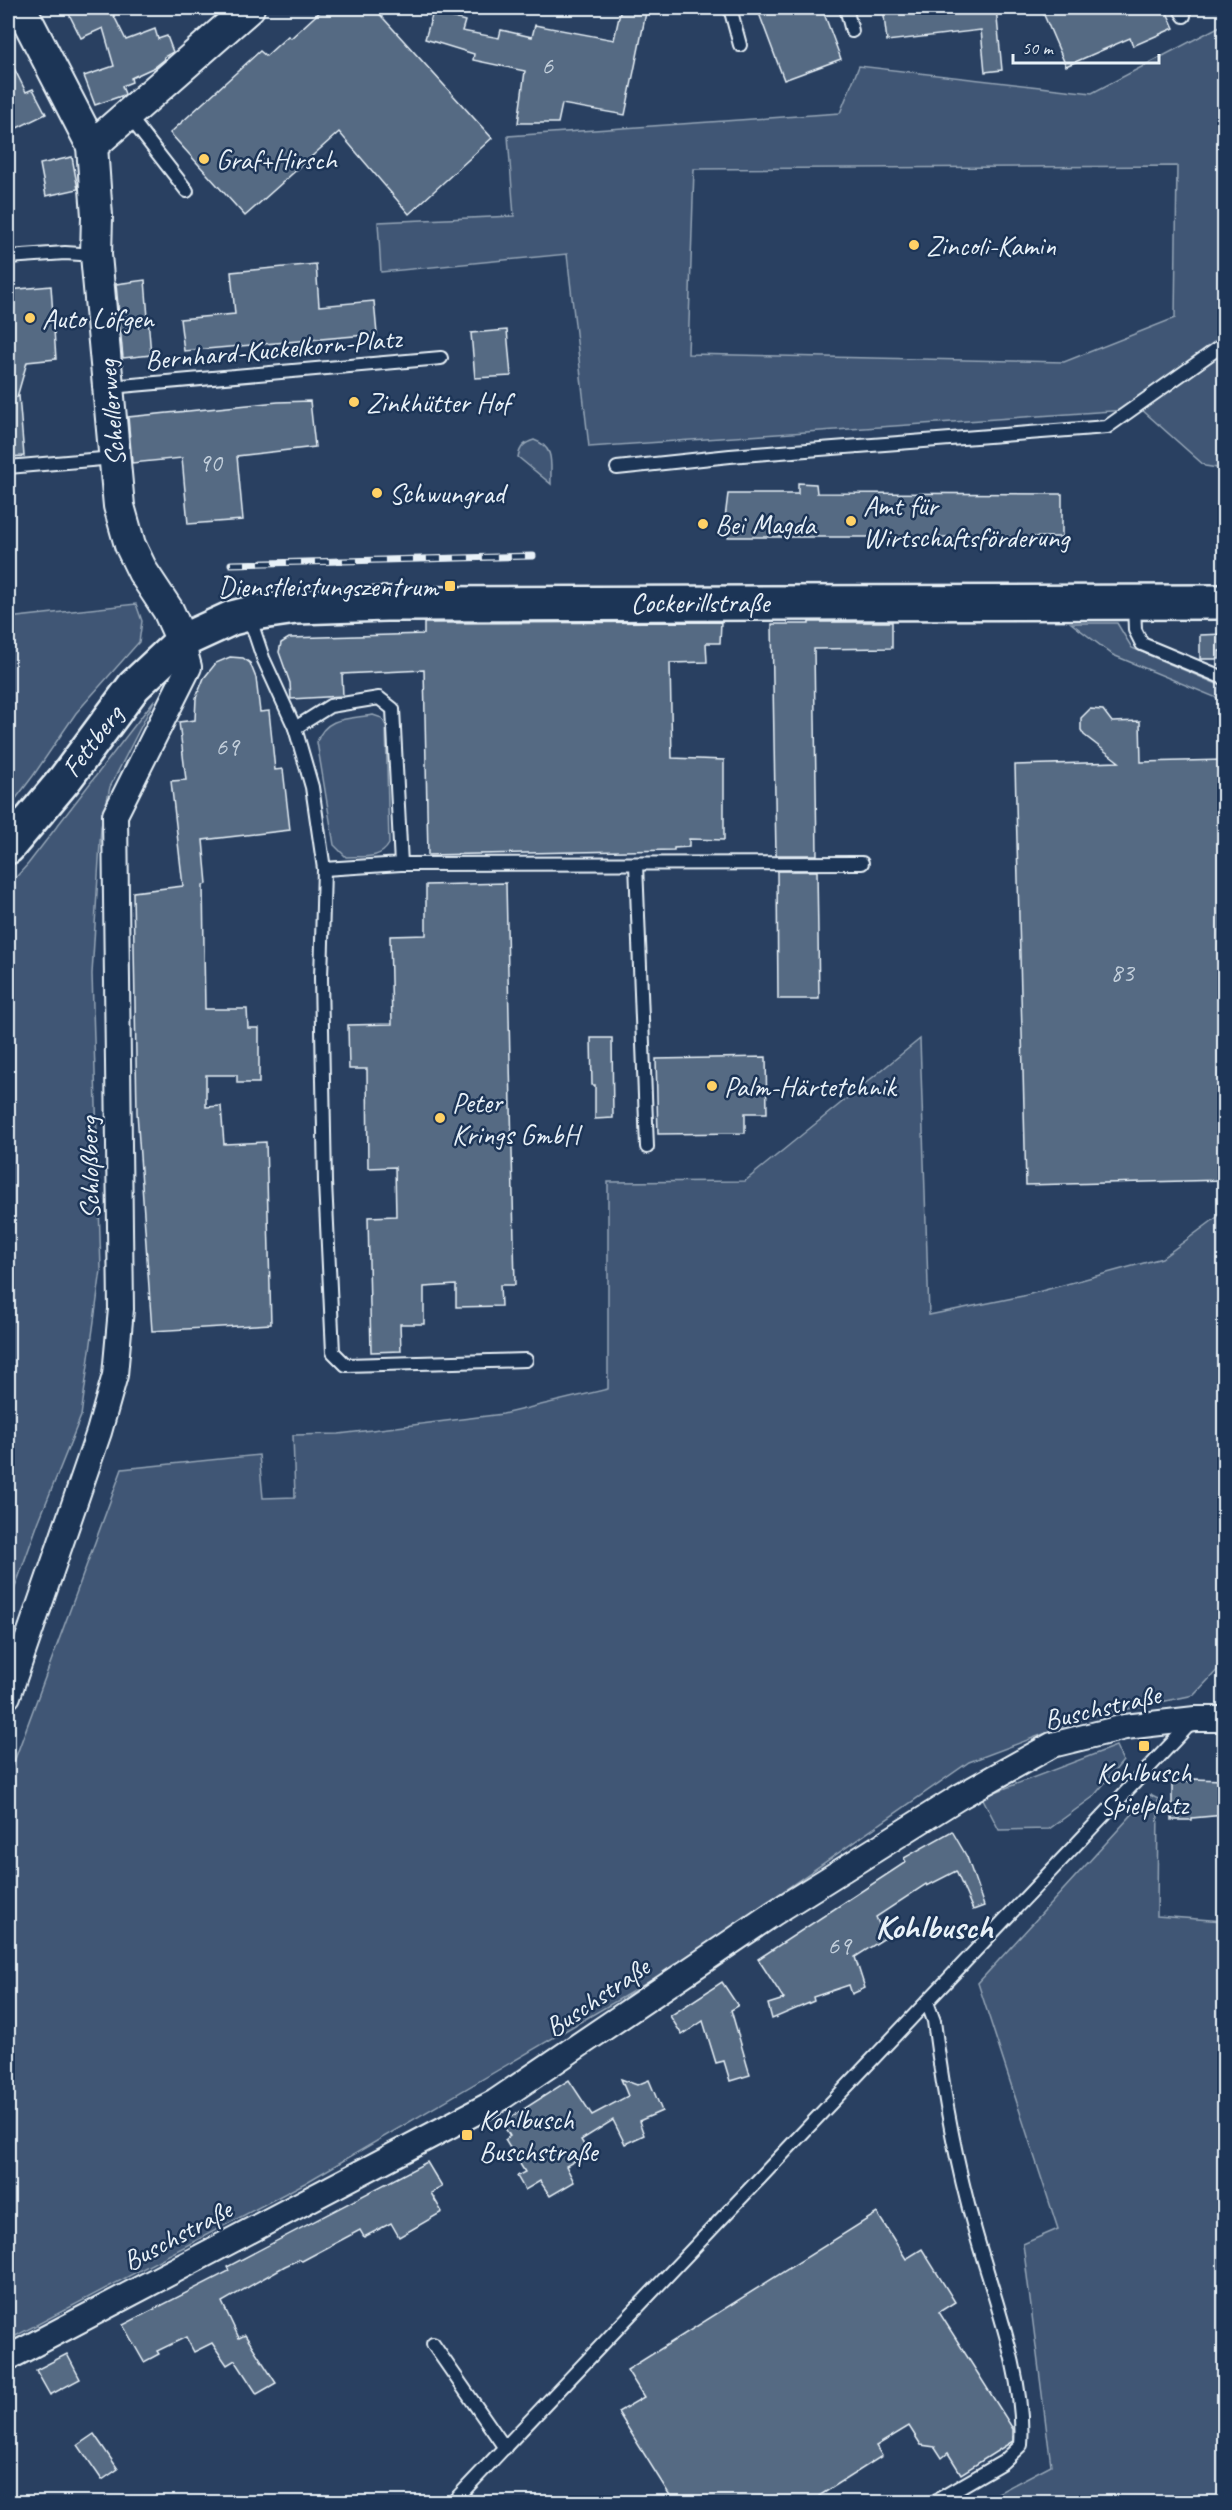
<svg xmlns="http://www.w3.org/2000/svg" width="1232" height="2510" font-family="Caveat,sans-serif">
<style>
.green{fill:#415774;stroke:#94a4b6;stroke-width:1.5;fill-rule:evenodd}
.building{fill:#556a83;stroke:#e8f1f8;stroke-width:1.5}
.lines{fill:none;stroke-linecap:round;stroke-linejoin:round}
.service-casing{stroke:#e8f1f8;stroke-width:16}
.minor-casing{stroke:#e8f1f8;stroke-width:28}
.tertiary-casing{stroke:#e8f1f8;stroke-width:34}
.secondary-casing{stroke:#e8f1f8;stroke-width:38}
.service{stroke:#1d3557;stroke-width:12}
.minor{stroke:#1d3557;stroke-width:24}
.tertiary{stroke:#1d3557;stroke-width:30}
.secondary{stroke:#1d3557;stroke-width:33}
.rail-casing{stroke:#e8f1f8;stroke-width:7}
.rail{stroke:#1d3557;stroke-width:4.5;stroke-dasharray:14;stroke-linecap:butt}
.poi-dot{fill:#ffd166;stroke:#1d3557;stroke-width:2}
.labels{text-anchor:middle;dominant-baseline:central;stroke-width:5;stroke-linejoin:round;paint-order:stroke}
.number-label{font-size:26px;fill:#c3cfdb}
.poi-label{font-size:28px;fill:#e8f1f8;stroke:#1d3557;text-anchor:start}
.street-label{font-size:28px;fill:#e8f1f8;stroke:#1d3557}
.district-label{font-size:34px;font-weight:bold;fill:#e8f1f8;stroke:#1d3557}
</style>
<rect width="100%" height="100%" fill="#294061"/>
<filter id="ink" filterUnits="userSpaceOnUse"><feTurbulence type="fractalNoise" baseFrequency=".0167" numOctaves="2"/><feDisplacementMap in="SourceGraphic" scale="12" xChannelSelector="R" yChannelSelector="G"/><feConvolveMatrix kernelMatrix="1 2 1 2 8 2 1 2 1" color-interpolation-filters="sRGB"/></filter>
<g filter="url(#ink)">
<!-- green -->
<g class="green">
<path d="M1224 24V469L1205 466 1141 409 589 447 567 254 381 272 378 222 514 216 508 136 840 113 859 66 1092 93ZM1177 166 1175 318 1064 362 688 354 694 169Z"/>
<path d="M534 440C556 448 550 464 551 484L518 457C520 447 524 443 534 440Z"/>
<path d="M136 604 142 621 139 642 76 713 33 776 8 809V618Z"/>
<path d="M1071 623H1117L1132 648 1224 687V701L1113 655Z"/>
<path d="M155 699 110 787 101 827 92 974 101 1270 81 1416 38 1523 8 1607V886L28 864Z"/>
<path d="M373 715 382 718 386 726 389 844C380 860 363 856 346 857L334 845 317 742C325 716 350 719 373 715Z"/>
<path d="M920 1039 929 1315 1023 1296 1162 1258 1224 1212V1663L1194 1695 1089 1717 969 1762 676 1966 305 2183 8 2340V1778L122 1469 259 1455 263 1498 295 1497 293 1435 339 1434 503 1414 608 1389V1182L745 1181Z"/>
<path d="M1116 1746 1123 1761 1093 1797 1049 1829 999 1830 982 1797Z"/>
<path d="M1150 1795 1158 1799 1157 1916 1224 1921V2502H981L1051 2465 1023 2244 1058 2229 978 1983Z"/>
</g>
<!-- building -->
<g class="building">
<path d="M66 8H110L126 40 155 29 158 39 167 36 173 52 164 57 165 59 155 67 131 78 132 82 122 86 125 94 124 95 95 105 84 76 114 66 103 28 81 38Z"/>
<path d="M324 8H374L492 138 409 214 339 132 245 216 170 133 260 51 266 56 288 36 291 38Z"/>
<path d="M621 8H647L625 115 562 104 558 123H518L525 71 473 60 474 54 425 39 433 12 465 21 462 31 499 38 501 30 532 37 535 25 614 40Z"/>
<path d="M757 8H822L841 59 784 80Z"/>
<path d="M883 8H996L1002 70 985 72 981 30 887 41Z"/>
<path d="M1041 8H1165L1174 28 1133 46 1130 38 1066 66Z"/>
<path d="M8 56 26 92 33 89 46 114 13 130 8 119Z"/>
<path d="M72 157 78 189 46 196 40 164Z"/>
<path d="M316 264 319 306 374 301 377 334 184 351 180 319 235 314 231 272Z"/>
<path d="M145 280 151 355 123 358 116 284Z"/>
<path d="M51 286 56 359 27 362 17 397 19 396 24 456 8 457V397H11L8 347V290Z"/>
<path d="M507 330 511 376 475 378 471 333Z"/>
<path d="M310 401 315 447 237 456 243 520 188 524 182 458 132 463 128 417 278 402Z"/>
<path d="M798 483 816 484 817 493 1062 494V537H728L725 518 728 494H798Z"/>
<path d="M721 622 720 643H706L707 662 670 663 672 758 724 760V840L689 839V847L674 848V850L428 855 424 670 342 674 343 696 291 699 290 683 279 652 281 643 289 638 424 634V623Z"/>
<path d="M809 622H892V648L814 649 817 855H776L772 624H809Z"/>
<path d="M1224 634V651H1219V659H1200V635Z"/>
<path d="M230 657 243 658 250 663 256 678 260 712 269 711 275 770 283 769 290 830 203 840 207 884 203 885 205 1009H247L248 1028H259V1083H237V1075H206V1107L221 1106 224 1144 266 1142 271 1324 152 1331 137 1112 133 892 183 886 171 781 186 780 179 722 195 720 196 698 204 678 216 663Z"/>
<path d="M1090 709 1103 710 1112 722 1140 721 1141 762 1224 760V1180L1026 1185 1015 765 1119 762 1084 735 1081 730V718Z"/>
<path d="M777 871H817L819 999H778Z"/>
<path d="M506 883 515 1285H500L501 1306 456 1307V1285L424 1287V1324H400L401 1351 371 1352 368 1217 396 1216 395 1167 368 1168 367 1069H349L348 1025 392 1024 390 936 426 935V885Z"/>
<path d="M591 1038H612L613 1118 595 1119V1085H592Z"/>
<path d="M766 1057 767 1113H745V1133L658 1134 656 1059Z"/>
<path d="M1193 1779 1224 1780V1815L1192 1818V1820H1172V1781L1193 1782Z"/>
<path d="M952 1831 967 1857 984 1906 973 1910 956 1871 927 1886 926 1884 876 1917 885 1938 855 1957 865 1988 852 1994 849 1985 813 1997 814 2001 772 2019 768 2004 784 1999 758 1959 906 1862 904 1858Z"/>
<path d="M722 1982 738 2006 731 2010 750 2075 730 2081 724 2061 716 2063 703 2021 682 2035 670 2016Z"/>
<path d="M621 2079 637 2085 649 2080 662 2111 639 2121 644 2135 625 2144 613 2120 581 2140 589 2153 566 2166 574 2182 550 2196 540 2181 525 2190 517 2176 525 2172 505 2140 510 2136 502 2123 569 2080 592 2115 628 2096Z"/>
<path d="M427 2162 442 2187 431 2193 442 2212 399 2237 391 2223 364 2237 360 2230 302 2261 300 2259 285 2266 222 2302 239 2338 245 2335 276 2383 257 2394 235 2360 227 2365 212 2343 194 2352 186 2337 157 2351 159 2354 144 2362 123 2325 229 2271 227 2267Z"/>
<path d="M877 2213 906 2259 922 2249 955 2302 939 2312 1013 2429V2441L961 2474 948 2453 942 2458 935 2447 921 2445 909 2426 876 2446 882 2456 819 2496 824 2502H674L618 2412 644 2397 627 2370Z"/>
<path d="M67 2354 80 2379 50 2395 36 2370Z"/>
<path d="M94 2434 118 2469 102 2480 78 2445Z"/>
</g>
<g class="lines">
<defs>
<g id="service">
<path d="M730 8 740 45"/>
<path d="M846 8 852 31"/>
<path d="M1179 8 1184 16"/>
<path d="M128 115 187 191"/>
<path d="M8 257 65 253 96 255"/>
<path d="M110 387 441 358"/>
<path d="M8 467 114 458"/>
<path d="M617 468 730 456 1107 427 1224 344"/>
<path d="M1134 604 1135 630 1142 644 1224 678"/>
<path d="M249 616 263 658 295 728 312 787 324 869 321 978 325 1182 333 1352 346 1365 526 1360"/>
<path d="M295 728 330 706 379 698 393 709 401 864 324 869"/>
<path d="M401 864 862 863"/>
<path d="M636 864 647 1147"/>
<path d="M927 2002 934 2021C943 2091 955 2160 974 2227 992 2293 1026 2378 1021 2445L1003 2462 934 2502"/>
<path d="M433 2344 505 2448"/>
<path d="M453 2502 1192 1722"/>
</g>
<g id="minor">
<path d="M8 1696 99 1432 115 1375 121 1309 115 815 189 667 182 641"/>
<path d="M8 2358 495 2102 774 1913 959 1797 1052 1745 1125 1727 1195 1719H1224"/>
</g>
<g id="tertiary">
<path d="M21 8 92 146 97 216 96 255 119 506 130 545 143 572 168 610 182 641"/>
<path d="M92 146 249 8"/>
</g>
<path id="secondary" d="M8 847 65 779 134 686 182 641 232 618 248 614 296 607 386 604 1224 602"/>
</defs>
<!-- service casing -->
<use href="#service" class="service-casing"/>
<!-- minor casing -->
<use href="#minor" class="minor-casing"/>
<!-- tertiary casing -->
<use href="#tertiary" class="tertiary-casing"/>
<!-- secondary casing -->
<use href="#secondary" class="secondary-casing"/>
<!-- service -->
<use href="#service" class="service"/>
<!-- minor -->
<use href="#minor" class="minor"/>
<!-- tertiary -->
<use href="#tertiary" class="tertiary"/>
<!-- secondary -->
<use href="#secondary" class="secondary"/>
<defs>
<path id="rail" d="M231 564 533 556"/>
</defs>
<!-- rail casing -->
<use href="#rail" class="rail-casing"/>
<!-- rail -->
<use href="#rail" class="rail"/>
</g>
</g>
<!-- markers -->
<g class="poi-dot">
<circle cx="204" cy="159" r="6"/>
<circle cx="914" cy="245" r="6"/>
<circle cx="30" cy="318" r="6"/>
<circle cx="354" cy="402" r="6"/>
<circle cx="377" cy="493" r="6"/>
<circle cx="851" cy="521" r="6"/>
<circle cx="703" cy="524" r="6"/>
<rect x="444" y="580" width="12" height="12" rx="3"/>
<circle cx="712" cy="1086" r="6"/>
<circle cx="440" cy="1118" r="6"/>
<rect x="1138" y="1740" width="12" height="12" rx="3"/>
<rect x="461" y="2129" width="12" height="12" rx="3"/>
</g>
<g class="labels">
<!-- number labels -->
<g class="number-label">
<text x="547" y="65">6</text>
<text x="210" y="462">90</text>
<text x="227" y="746">69</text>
<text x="1122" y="972">83</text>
<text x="839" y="1945">69</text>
</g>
<!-- poi labels -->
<g class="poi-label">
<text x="216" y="159">Graf+Hirsch</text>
<text x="926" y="245">Zincoli-Kamin</text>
<text x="42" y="318">Auto Löfgen</text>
<text x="366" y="402">Zinkhütter Hof</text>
<text x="389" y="493">Schwungrad</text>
<text x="863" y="505">Amt für<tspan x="863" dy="32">Wirtschaftsförderung</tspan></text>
<text x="715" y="524">Bei Magda</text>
<text x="438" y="586" text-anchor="end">Dienstleistungszentrum</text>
<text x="724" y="1086">Palm-Härtetchnik</text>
<text x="452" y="1102">Peter<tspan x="452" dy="32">Krings GmbH</tspan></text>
<text x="1144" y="1772" text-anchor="middle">Kohlbusch<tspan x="1144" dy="32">Spielplatz</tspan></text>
<text x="479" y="2119">Kohlbusch<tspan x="479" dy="32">Buschstraße</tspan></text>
</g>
<!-- street labels -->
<g class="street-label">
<text transform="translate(273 349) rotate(-5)">Bernhard-Kuckelkorn-Platz</text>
<text transform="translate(111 413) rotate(-95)">Schellerweg</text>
<text x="700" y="602">Cockerillstraße</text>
<text transform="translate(92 741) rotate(-53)">Fettberg</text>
<text transform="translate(89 1168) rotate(-91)">Schloßberg</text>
<text transform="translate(1102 1707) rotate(-13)">Buschstraße</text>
<text transform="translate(597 1997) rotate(-34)">Buschstraße</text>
<text transform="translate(177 2235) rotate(-28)">Buschstraße</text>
</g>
<!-- district labels -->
<g class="district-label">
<text x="934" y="1926">Kohlbusch</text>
</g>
</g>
<!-- margin -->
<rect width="1232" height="2510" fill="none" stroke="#1d3557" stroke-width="30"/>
<rect x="15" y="15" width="1202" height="2480" fill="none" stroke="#e8f1f8" stroke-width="2" filter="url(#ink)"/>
<!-- scale -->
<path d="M1013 54v9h146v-9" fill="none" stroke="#e8f1f8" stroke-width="3"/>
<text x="1022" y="54" font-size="18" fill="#e8f1f8" stroke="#1d3557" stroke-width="4.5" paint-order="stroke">50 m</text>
</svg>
